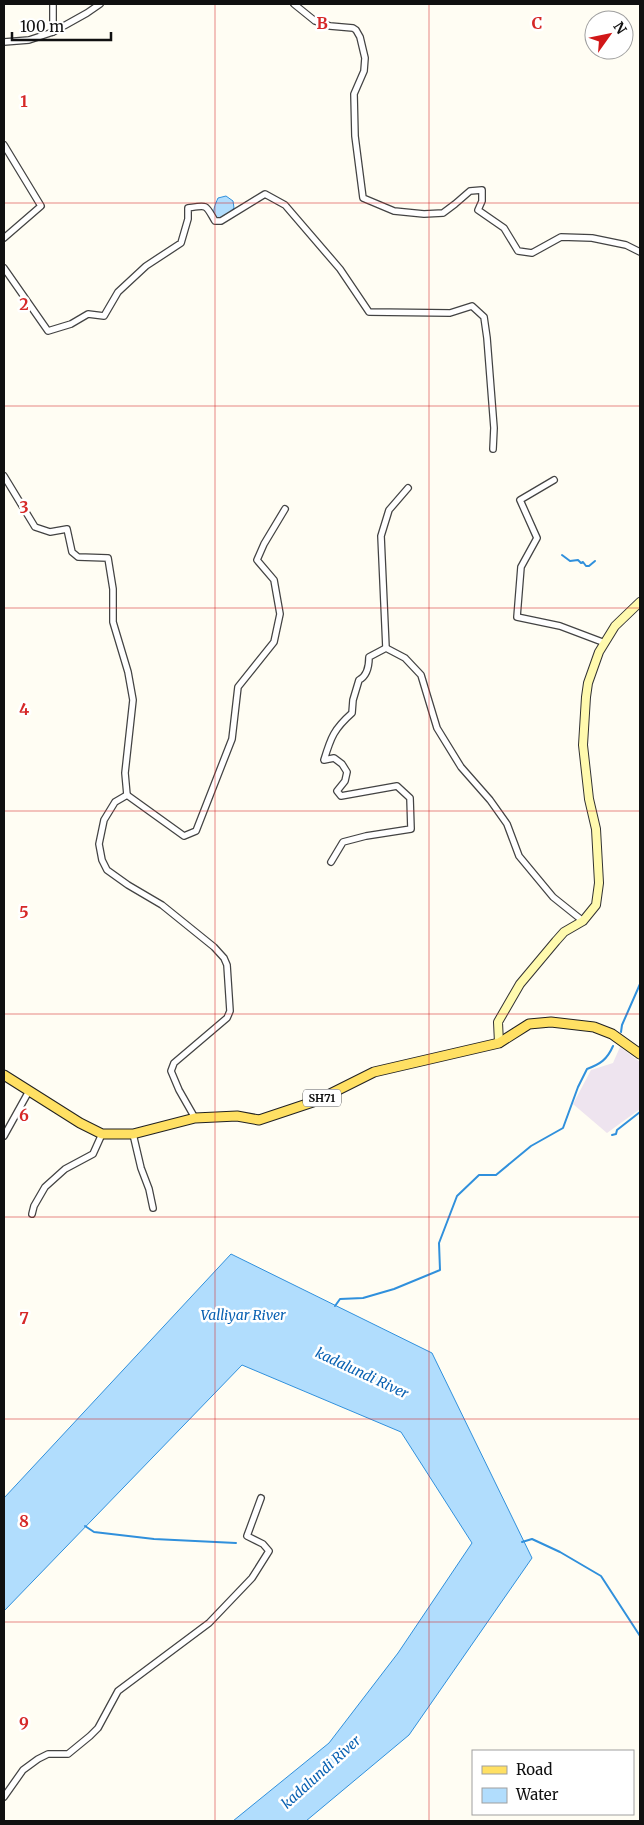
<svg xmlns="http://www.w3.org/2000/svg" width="644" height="1825" font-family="Merriweather,serif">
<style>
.industrial{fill:#eee4ef}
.water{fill:#b1ddfd;stroke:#3090dc}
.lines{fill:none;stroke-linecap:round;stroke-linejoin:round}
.stream{stroke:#3090dc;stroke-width:2}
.street-casing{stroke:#434343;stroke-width:8}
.secondary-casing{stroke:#323232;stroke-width:10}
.primary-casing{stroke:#212121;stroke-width:11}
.street{stroke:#fff;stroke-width:5.5}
.secondary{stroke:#fffaae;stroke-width:8}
.primary{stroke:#ffe063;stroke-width:9}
.grid{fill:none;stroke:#d62828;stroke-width:1;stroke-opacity:0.55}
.labels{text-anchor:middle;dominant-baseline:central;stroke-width:5;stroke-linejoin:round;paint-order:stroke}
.shield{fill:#fff;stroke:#585858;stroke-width:1}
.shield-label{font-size:11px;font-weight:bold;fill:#101010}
.water-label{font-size:14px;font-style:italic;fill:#0961b2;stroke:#fff}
.grid-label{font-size:16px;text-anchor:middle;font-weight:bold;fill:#d62828;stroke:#fff;stroke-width:5;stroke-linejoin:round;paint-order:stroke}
</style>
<rect width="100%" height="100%" fill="#fffdf3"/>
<!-- industrial -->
<path class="industrial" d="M620 1047 640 1062V1109L607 1133 573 1104 591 1070 613 1063Z"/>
<!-- water -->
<g class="water">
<path d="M226 196 233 201 234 208 222 219 215 218C212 211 215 205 218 198Z"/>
<path d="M231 1254 432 1353 532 1558 409 1735 306 1821H233L329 1743 398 1653 472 1543 401 1432 242 1365 4 1611V1498Z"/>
</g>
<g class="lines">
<!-- stream -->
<g class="stream">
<path d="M562 555 570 561 578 560 581 563 583 562 586 566H589L595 561"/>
<path d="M621 1032 622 1025 640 984"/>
<path d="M612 1135 616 1134 617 1130 640 1112"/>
<path d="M335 1306 340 1299 363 1298 394 1289 440 1270 439 1243 457 1196 479 1175H496L531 1146 563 1128 578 1087 587 1069C600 1064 607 1060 613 1046"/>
<path d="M85 1526 94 1532 154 1539 236 1543"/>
<path d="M522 1542 532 1539 560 1552 601 1576 640 1636"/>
</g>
<defs>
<g id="street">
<path d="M294 4 315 21 330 26 353 28 356 30 360 37 365 58 364 71 354 94 355 136 363 198 394 211 424 214 443 213 455 204 470 191 482 190V201L478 210 504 228 518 251 532 253 561 237 592 238 626 245 640 252"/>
<path d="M53 32 87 13 100 4"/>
<path d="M4 42 29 40 53 32V4"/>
<path d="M4 145 41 206 4 238"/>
<path d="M4 268 48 331 71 324 88 314 104 316 118 292 146 266 181 243 188 219V208C208 205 205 204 215 221H221L265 194 285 205 340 269 369 312 450 313 472 306 484 317 487 338 494 428 493 449"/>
<path d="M4 476 35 527 50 532 67 529 72 552 78 557 108 558 113 589V622L128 672 133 700 125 773 127 795"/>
<path d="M554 480 520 500 537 538 521 567 517 617 560 626 605 643"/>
<path d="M386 648 381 536 389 510 408 488"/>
<path d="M331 862 343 842 366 836 411 829 410 798 397 786 341 796 337 791 345 781 347 772 342 764 334 758 324 760C331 737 334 729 352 713L353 700 359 680C367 676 369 666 369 657L386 648 405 658 421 675 437 728 461 767 490 800 507 824 519 856 553 897 583 921"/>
<path d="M195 1118 179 1090 171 1071 174 1063 227 1018 230 1011 227 965 224 958 214 947 162 905 128 885 107 870 102 860 99 844 104 820 115 802 127 795 184 836 196 831 232 739 238 687 274 642 280 614 274 580 257 560 264 544 285 509"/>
<path d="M133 1134 141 1168 149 1189 153 1208"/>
<path d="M4 1136 29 1091"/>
<path d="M32 1214 34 1206 45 1187 65 1169 93 1154 102 1134"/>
<path d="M4 1797 23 1770 38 1759 48 1754H68L90 1736 98 1728 118 1691 209 1623 252 1578 269 1551 263 1544 247 1536 261 1498"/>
</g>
<path id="secondary" d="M499 1043 498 1022 520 984 556 941 564 932 583 921 596 905 599 883 596 829 589 799 583 745 586 697 588 683 599 652 615 626 640 602"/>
<path id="primary" d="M4 1075 80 1123 102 1134H133L195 1118 237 1116 259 1120 316 1101 374 1072 499 1043 529 1024 551 1022 594 1027 612 1034 640 1054"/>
</defs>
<!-- street casing -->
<use href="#street" class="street-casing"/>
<!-- secondary casing -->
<use href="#secondary" class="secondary-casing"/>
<!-- primary casing -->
<use href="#primary" class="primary-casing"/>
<!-- street -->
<use href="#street" class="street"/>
<!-- secondary -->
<use href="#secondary" class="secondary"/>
<!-- primary -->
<use href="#primary" class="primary"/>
</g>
<!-- grid -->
<path class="grid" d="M215 4V1821M429 4V1821M4 203H640M4 406H640M4 608H640M4 811H640M4 1014H640M4 1217H640M4 1419H640M4 1622H640"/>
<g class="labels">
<!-- shield labels -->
<rect class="shield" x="303" y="1089.5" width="38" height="17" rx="4"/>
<g class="shield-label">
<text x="322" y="1098">SH71</text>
</g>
<!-- water labels -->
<g class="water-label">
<text x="243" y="1315">Valliyar River</text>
<text transform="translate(362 1373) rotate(25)">kadalundi River</text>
<text transform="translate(321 1772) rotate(-42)">kadalundi River</text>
</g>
</g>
<g class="grid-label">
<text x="322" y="29">B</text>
<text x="537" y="29">C</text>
<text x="24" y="107">1</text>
<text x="24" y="310">2</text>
<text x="24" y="513">3</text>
<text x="24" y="715">4</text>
<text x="24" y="918">5</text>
<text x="24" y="1121">6</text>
<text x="24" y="1324">7</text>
<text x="24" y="1527">8</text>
<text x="24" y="1729">9</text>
</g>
<!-- border -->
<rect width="644" height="1825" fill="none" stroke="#101010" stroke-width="10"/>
<!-- legend -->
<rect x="472" y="1750" width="162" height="65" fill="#ffffff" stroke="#9f9f9f"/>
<rect x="482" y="1766" width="25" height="8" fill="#ffe063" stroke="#9f9f9f"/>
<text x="516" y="1775" font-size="15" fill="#101010">Road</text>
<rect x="482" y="1788" width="25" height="15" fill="#b1ddfd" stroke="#9f9f9f"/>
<text x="516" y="1800" font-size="15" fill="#101010">Water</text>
<!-- north arrow -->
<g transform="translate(609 35) rotate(57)"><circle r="24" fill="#ffffff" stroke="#9f9f9f"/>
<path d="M0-4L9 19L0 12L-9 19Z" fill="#d11718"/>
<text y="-8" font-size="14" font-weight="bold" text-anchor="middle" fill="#101010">N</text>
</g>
<!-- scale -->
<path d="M12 32v8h99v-8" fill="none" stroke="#101010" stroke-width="2.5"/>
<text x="20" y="32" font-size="15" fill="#101010" stroke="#ffffff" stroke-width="4" paint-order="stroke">100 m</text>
</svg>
